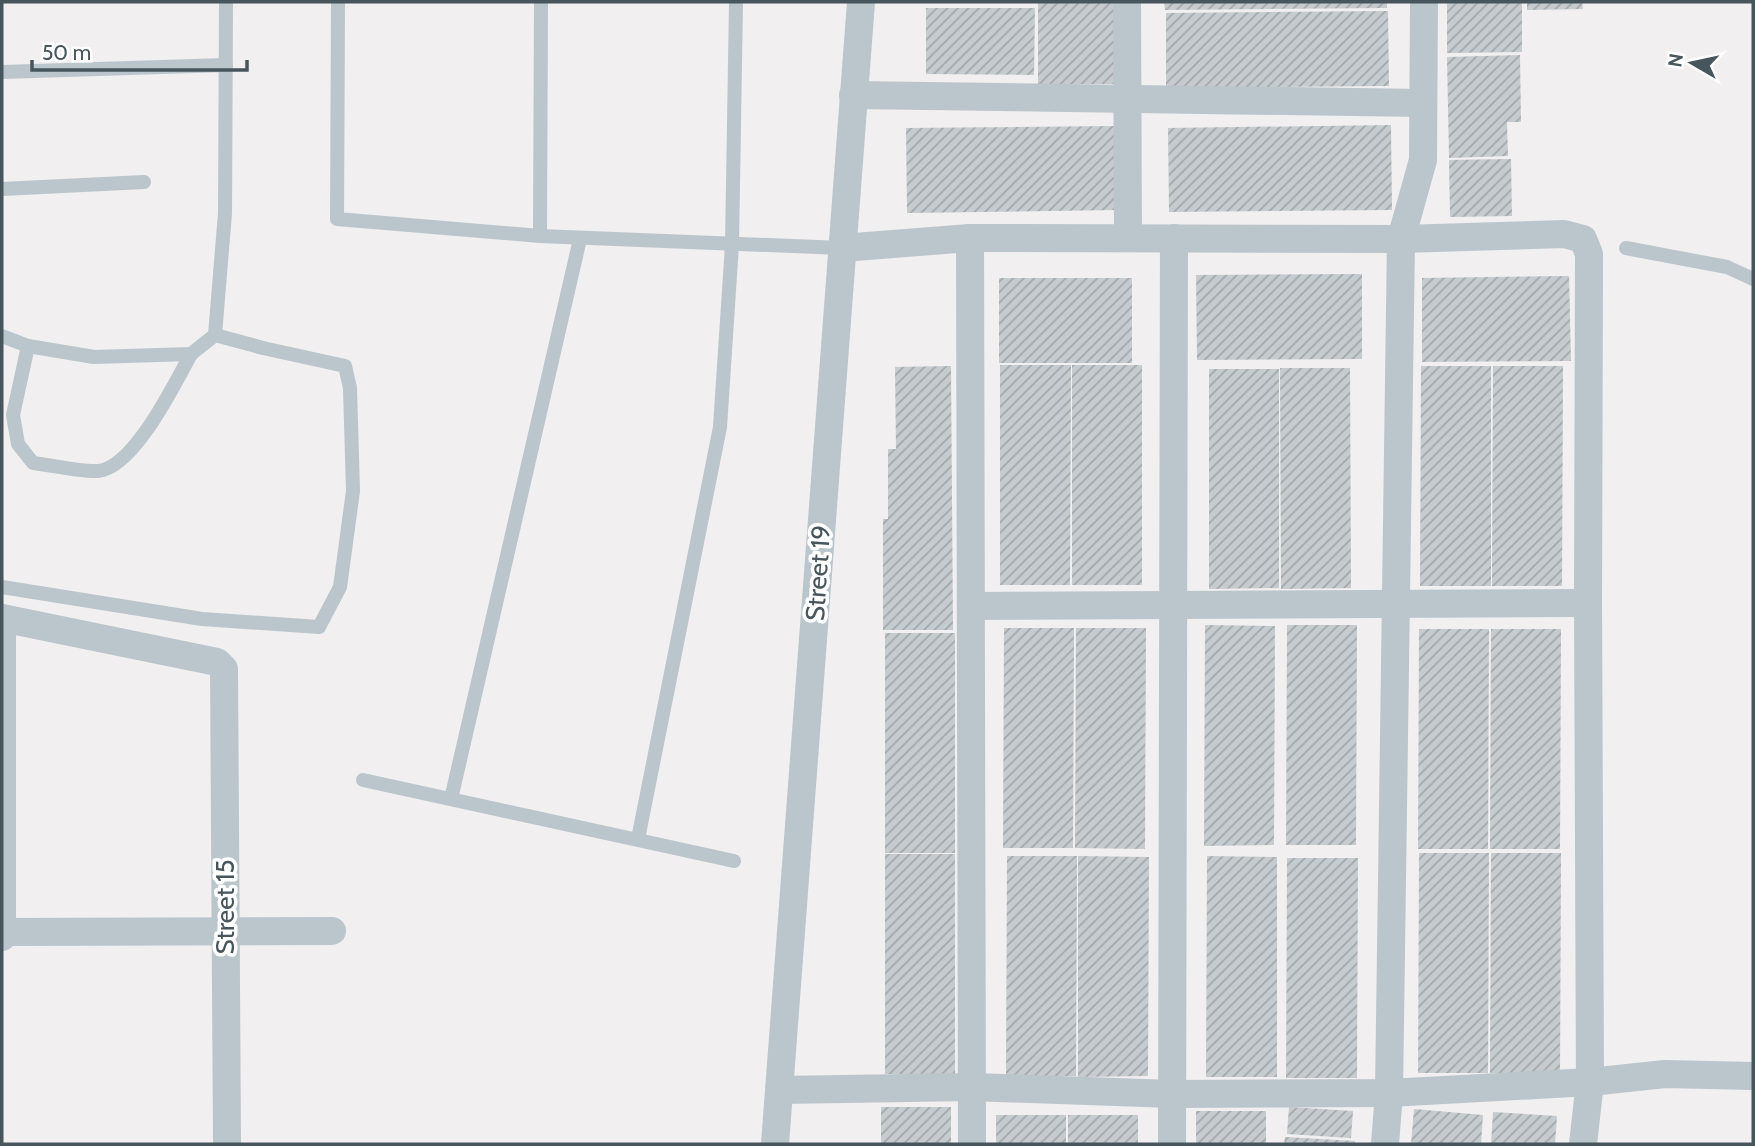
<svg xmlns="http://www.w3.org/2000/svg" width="1755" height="1146" font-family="Cabin,sans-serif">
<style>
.building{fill:url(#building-hatch)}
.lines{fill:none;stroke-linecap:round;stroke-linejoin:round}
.service{stroke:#bac5cc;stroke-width:14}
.minor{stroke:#bac5cc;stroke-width:28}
.labels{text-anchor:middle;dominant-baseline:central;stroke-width:7;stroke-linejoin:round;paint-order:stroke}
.street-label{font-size:26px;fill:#47555c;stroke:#fff}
</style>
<defs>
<pattern id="building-hatch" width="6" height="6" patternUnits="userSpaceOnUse" patternTransform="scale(1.75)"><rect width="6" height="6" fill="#c5cbce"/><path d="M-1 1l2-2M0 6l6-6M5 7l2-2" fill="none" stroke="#a2a8aa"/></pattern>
</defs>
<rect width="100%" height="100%" fill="#f1efef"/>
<!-- building -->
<g class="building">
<rect x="1038" y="2" width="84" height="82"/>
<path d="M1164 2H1387V8L1165 10Z"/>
<path d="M1447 2H1522V52L1447 53Z"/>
<path d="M1527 2H1582L1583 9 1527 10Z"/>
<path d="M926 8H1035L1034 75 926 74Z"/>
<path d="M1388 11 1389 86 1166 88V13Z"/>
<path d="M1520 55 1521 122H1507L1508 156 1449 158 1447 57Z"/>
<path d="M1391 125 1392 210 1169 212 1168 128Z"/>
<path d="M1116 126 1117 210 907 213 906 128Z"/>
<path d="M1511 159 1512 216 1450 217 1449 160Z"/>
<path d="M1362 274V359L1197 360 1196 275Z"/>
<path d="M1569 276 1571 361 1422 362V278Z"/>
<rect x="999" y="278" width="133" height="85"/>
<path d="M1000 365H1071L1070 585H1000Z"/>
<rect x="1072" y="365" width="70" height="220"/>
<path d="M951 366 953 630H883V519H888V449H896L895 367Z"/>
<path d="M1421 366H1491V586H1420Z"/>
<path d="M1493 366H1563L1562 586H1492Z"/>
<path d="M1280 368H1350L1351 588 1281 589Z"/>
<path d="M1209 369H1279V588L1209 589Z"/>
<path d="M1205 625 1275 626 1274 845 1204 846Z"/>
<path d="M1287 625H1357L1356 845H1286Z"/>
<path d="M1004 628H1074L1073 848H1003Z"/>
<path d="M1076 628H1146L1145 849 1075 848Z"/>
<path d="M1419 629H1489L1488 849H1418Z"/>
<path d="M1491 629H1561L1560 849H1490Z"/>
<rect x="885" y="633" width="70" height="220"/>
<path d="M1419 853H1489L1488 1073H1418Z"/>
<path d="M1491 853H1561L1560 1073H1490Z"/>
<rect x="885" y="854" width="70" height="220"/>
<path d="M1007 856H1077L1076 1076H1006Z"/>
<path d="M1078 856 1149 857 1148 1076 1078 1077Z"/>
<path d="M1207 856 1277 857V1077H1206Z"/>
<path d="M1287 858H1358L1357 1078H1286Z"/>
<rect x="881" y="1107" width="70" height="37"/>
<path d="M1289 1107 1353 1111 1351 1138 1287 1134Z"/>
<path d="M1414 1109 1483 1115 1481 1144H1411Z"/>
<rect x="1196" y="1111" width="70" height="33"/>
<path d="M1493 1112 1557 1116 1555 1144H1491Z"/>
<rect x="996" y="1115" width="70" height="29"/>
<rect x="1068" y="1115" width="70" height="29"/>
<path d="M1285 1137 1355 1141V1144H1284Z"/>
</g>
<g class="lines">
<!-- service -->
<g class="service">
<path d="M338 2 337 219 540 236 842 248"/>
<path d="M2 72 226 65"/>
<path d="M2 189 144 182"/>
<path d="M540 236 541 2"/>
<path d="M1626 248 1727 267 1753 279"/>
<path d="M2 336 28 346 94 357 191 354 215 335 225 213 226 2"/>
<path d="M28 346 13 415 18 444 33 463C52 465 79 472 98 471 134 468 175 383 191 354"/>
<path d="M2 587 202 619 319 627 340 587 353 491 350 388 345 366 263 348 215 335"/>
<path d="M363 780 734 861"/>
<path d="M451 799 580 239"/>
<path d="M638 839 720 427 732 245 736 2"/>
</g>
<!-- minor -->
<g class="minor">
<path d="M1127 2 1128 238"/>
<path d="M853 95 1423 103"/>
<path d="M970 238 972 1144"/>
<path d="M842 248 970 238 1401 239 1564 234 1583 239 1589 254 1588 603 1590 1082 1583 1144"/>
<path d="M971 606 1588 603"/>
<path d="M2 618 217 662 224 669 227 1144"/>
<path d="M2 932 332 931"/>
<path d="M2 937V618"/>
<path d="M780 1090 971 1087 1173 1094 1389 1093 1590 1082 1665 1074 1753 1076"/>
<path d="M775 1144 861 2"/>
<path d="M1172 1144 1174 238"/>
<path d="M1385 1144 1389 1093 1401 239 1423 160 1424 2"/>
</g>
</g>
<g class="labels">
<!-- street labels -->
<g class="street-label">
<text transform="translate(818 573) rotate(-86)">Street 19</text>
<text transform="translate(225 907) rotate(-90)">Street 15</text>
</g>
</g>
<!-- border -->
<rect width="1755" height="1146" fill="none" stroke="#47555c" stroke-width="7"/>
<!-- north arrow -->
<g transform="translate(1692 63) rotate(279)" stroke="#ffffff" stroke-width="5" paint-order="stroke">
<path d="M0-5L12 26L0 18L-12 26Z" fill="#47555c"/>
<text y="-10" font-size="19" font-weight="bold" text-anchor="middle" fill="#47555c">N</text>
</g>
<!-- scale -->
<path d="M32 60v10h215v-10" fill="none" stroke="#47555c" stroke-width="3.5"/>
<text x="42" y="60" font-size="21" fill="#47555c" stroke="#ffffff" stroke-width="5" paint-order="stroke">50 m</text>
</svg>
